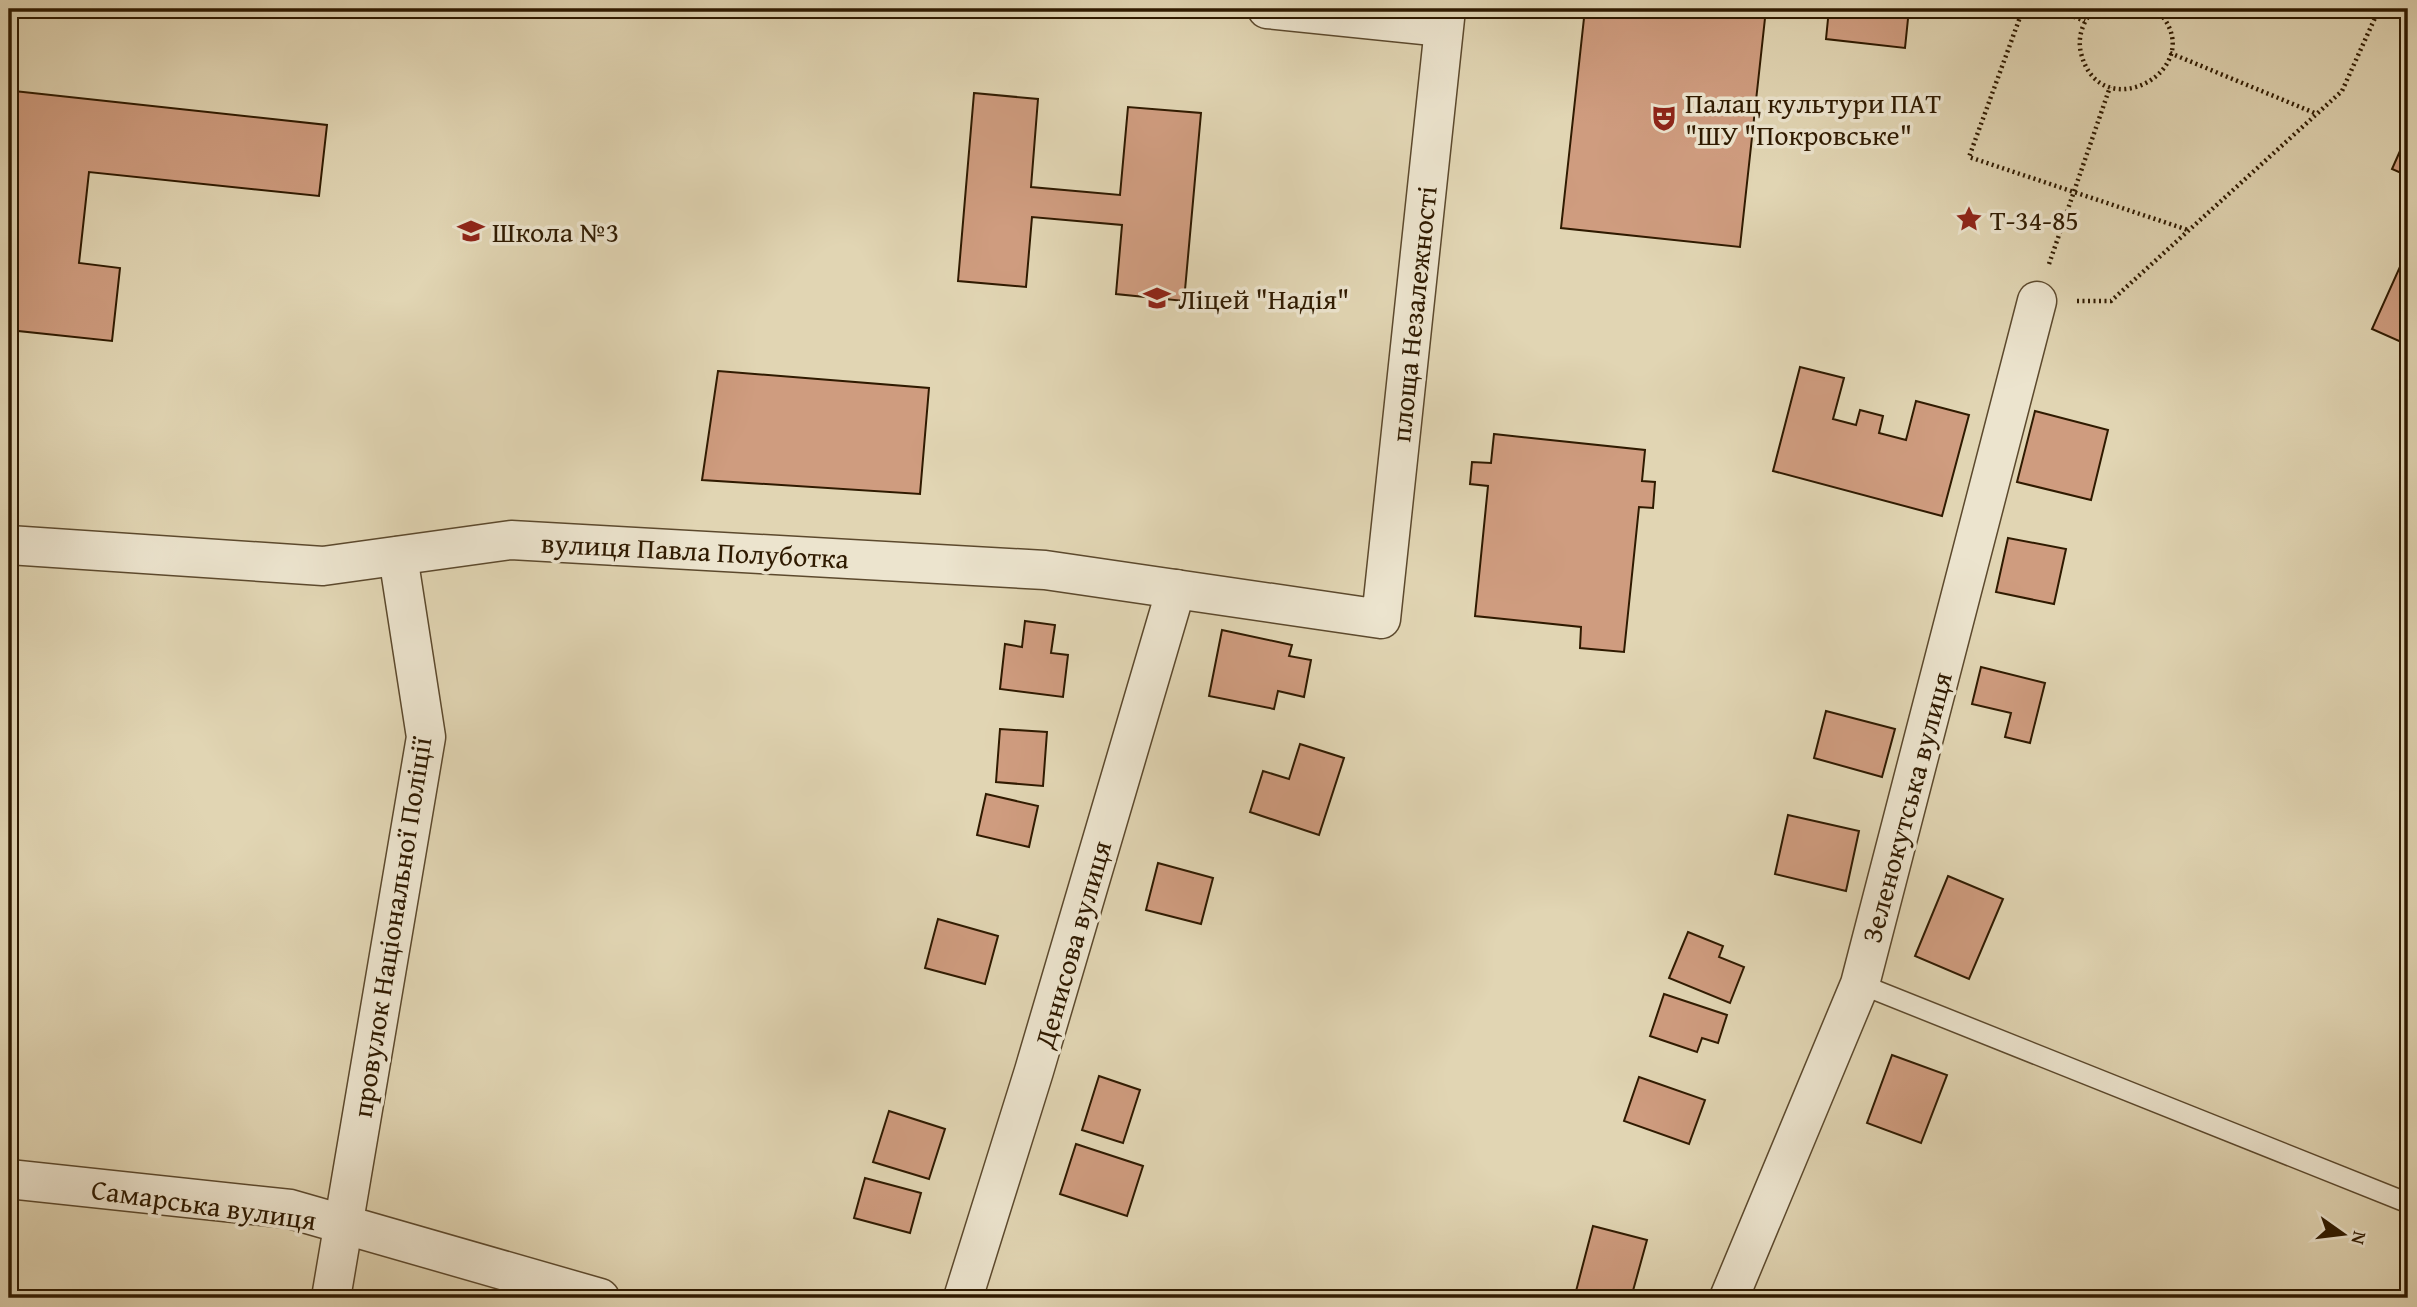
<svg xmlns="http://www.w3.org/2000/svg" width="2417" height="1307" font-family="'Gentium Book Plus',serif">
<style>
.building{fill:#cf9c7f;stroke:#2f1a00;stroke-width:2}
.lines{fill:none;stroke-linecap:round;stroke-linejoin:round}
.lane-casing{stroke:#5c492d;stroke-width:22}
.street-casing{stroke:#5c492d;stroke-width:41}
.path{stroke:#2f1a00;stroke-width:4.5;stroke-dasharray:2 3.5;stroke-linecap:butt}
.lane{stroke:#ece4ce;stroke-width:19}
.street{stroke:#ece4ce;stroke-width:38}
.labels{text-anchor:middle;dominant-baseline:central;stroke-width:7;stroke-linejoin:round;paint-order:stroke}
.poi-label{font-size:28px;fill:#2f1a00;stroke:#ece4ce;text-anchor:start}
.street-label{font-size:28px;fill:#2f1a00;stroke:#ece4ce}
</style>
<rect width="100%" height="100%" fill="#e1d5b3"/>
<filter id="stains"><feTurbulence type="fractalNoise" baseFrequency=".00286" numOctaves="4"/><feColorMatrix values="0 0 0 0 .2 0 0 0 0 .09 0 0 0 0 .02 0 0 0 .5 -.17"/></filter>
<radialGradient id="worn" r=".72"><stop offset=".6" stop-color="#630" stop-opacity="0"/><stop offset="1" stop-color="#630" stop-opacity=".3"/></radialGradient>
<!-- building -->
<g class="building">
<path d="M1585 9H1766L1740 247 1561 228Z"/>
<path d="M1829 9H1909L1905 48 1826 39Z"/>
<path d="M14 91 327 125 319 196 89 172 79 263 120 268 112 341 9 330V139Z"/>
<path d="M974 93 1038 99 1031 187 1120 195 1128 107 1201 113 1184 301 1116 294 1122 225 1032 217 1026 287 958 281Z"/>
<path d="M2408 133V176L2392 169Z"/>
<path d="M2408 249V345L2372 329Z"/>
<path d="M1800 367 1844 378 1833 419 1856 425 1860 410 1883 416 1879 433 1906 440 1916 401 1969 415 1942 516 1773 471Z"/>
<path d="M718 371 929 388 920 494 702 480Z"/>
<path d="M2035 411 2108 430 2091 500 2017 482Z"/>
<path d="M1494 434 1645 450 1642 481 1655 482 1653 508 1639 507 1624 652 1580 648 1581 627 1475 616 1488 486 1470 484 1472 462 1491 463Z"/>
<path d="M2008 538 2066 549 2054 604 1996 592Z"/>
<path d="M1025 621 1055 625 1051 653 1068 655 1063 697 1000 689 1005 644 1022 647Z"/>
<path d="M1222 630 1292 645 1289 656 1311 660 1304 697 1278 691 1274 709 1209 696Z"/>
<path d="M1981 667 2045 683 2030 743 2005 737 2011 713 1972 704Z"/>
<path d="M1826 711 1895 729 1882 777 1814 758Z"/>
<path d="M1000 729 1047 732 1043 786 996 782Z"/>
<path d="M1300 744 1344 758 1319 835 1250 812 1263 771 1289 779Z"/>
<path d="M986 794 1038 806 1029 847 977 835Z"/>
<path d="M1788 815 1859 831 1846 891 1775 874Z"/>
<path d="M1158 863 1213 878 1201 924 1146 910Z"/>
<path d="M1948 876 2003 899 1969 979 1915 956Z"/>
<path d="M938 919 998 936 985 984 925 968Z"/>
<path d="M1688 932 1723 946 1719 957 1744 967 1730 1003 1669 978Z"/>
<path d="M1664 994 1727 1015 1718 1043 1702 1038 1697 1052 1650 1036Z"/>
<path d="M1892 1055 1947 1075 1921 1143 1867 1123Z"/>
<path d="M1099 1076 1140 1090 1123 1143 1082 1130Z"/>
<path d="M1639 1077 1705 1100 1689 1144 1624 1121Z"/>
<path d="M889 1111 945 1129 929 1179 873 1162Z"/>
<path d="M1076 1144 1143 1166 1127 1216 1060 1194Z"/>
<path d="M865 1178 921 1193 910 1233 854 1218Z"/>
<path d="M1593 1226 1647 1240 1631 1298 1575 1295Z"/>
</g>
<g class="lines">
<defs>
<path id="lane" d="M1860 984 2408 1203"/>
<g id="street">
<path d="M1267 9 1443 27"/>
<path d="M9 545 323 566 511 540 1045 570 1381 619 1446 9"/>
<path d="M9 1179 290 1209 600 1298"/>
<path d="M331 1298 426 737 398 556"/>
<path d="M963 1298 1034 1071 1176 589"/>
<path d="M1729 1298 1860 984 2037 301"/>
</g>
</defs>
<!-- lane casing -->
<use href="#lane" class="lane-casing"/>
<!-- street casing -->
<use href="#street" class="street-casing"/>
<!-- path -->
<g class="path">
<path d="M2023 9 1969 157 2188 230"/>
<path d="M2053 9 2085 21"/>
<path d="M2095 9C2083 20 2077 37 2081 53 2100 131 2215 67 2156 9"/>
<path d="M2170 53 2317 114"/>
<path d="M2049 264 2110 87"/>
<path d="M2077 301H2111L2342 91 2379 9"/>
</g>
<!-- lane -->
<use href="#lane" class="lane"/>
<!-- street -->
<use href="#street" class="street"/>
</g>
<!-- icons -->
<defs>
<symbol id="theatre-bare" viewBox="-9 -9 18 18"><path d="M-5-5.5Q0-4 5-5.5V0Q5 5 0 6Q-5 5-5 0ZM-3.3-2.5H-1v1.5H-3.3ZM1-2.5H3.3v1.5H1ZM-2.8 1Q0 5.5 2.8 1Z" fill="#8f2418" stroke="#ece4ce" stroke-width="2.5" paint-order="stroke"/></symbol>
<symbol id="sight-bare" viewBox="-9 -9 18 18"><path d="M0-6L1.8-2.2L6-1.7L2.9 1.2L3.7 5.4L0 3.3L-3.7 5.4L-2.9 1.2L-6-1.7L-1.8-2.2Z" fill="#8f2418" stroke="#ece4ce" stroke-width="2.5" paint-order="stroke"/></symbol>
<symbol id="school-bare" viewBox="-9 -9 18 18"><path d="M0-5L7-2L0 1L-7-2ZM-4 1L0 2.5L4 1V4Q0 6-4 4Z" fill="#8f2418" stroke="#ece4ce" stroke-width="2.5" paint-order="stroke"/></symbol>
</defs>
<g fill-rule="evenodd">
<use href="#theatre-bare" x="1645" y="99" width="38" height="38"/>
<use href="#sight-bare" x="1950" y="200" width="38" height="38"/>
<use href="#school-bare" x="452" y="212" width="38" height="38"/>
<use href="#school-bare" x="1138" y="279" width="38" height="38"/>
</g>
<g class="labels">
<!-- poi labels -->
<g class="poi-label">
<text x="1685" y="102">Палац культури ПАТ<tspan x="1685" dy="32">"ШУ "Покровське"</tspan></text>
<text x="1990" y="219">Т-34-85</text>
<text x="492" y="231">Школа №3</text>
<text x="1178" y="298">Ліцей "Надія"</text>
</g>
<!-- street labels -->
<g class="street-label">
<text transform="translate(1413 314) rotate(-84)">площа Незалежності</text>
<text transform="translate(695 550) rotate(3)">вулиця Павла Полуботка</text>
<text transform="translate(1906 807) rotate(-75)">Зеленокутська вулиця</text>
<text transform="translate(391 927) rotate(-81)">провулок Національної Поліції</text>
<text transform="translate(1072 944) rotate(-74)">Денисова вулиця</text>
<text transform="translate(204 1204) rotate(8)">Самарська вулиця</text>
</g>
</g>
<!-- margin -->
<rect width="2417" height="1307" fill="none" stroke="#e1d5b3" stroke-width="35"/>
<rect x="10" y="10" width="2396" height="1286" fill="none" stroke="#2f1a00" stroke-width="3.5"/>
<rect x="18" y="18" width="2382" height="1272" fill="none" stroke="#2f1a00" stroke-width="2"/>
<!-- north arrow -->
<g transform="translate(2343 1234) rotate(104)" stroke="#ece4ce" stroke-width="5" paint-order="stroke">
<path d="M0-5L12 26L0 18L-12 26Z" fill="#2f1a00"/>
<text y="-10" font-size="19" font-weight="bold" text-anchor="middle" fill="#2f1a00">N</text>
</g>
<rect width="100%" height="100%" filter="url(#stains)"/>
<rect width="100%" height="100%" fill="url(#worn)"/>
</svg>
